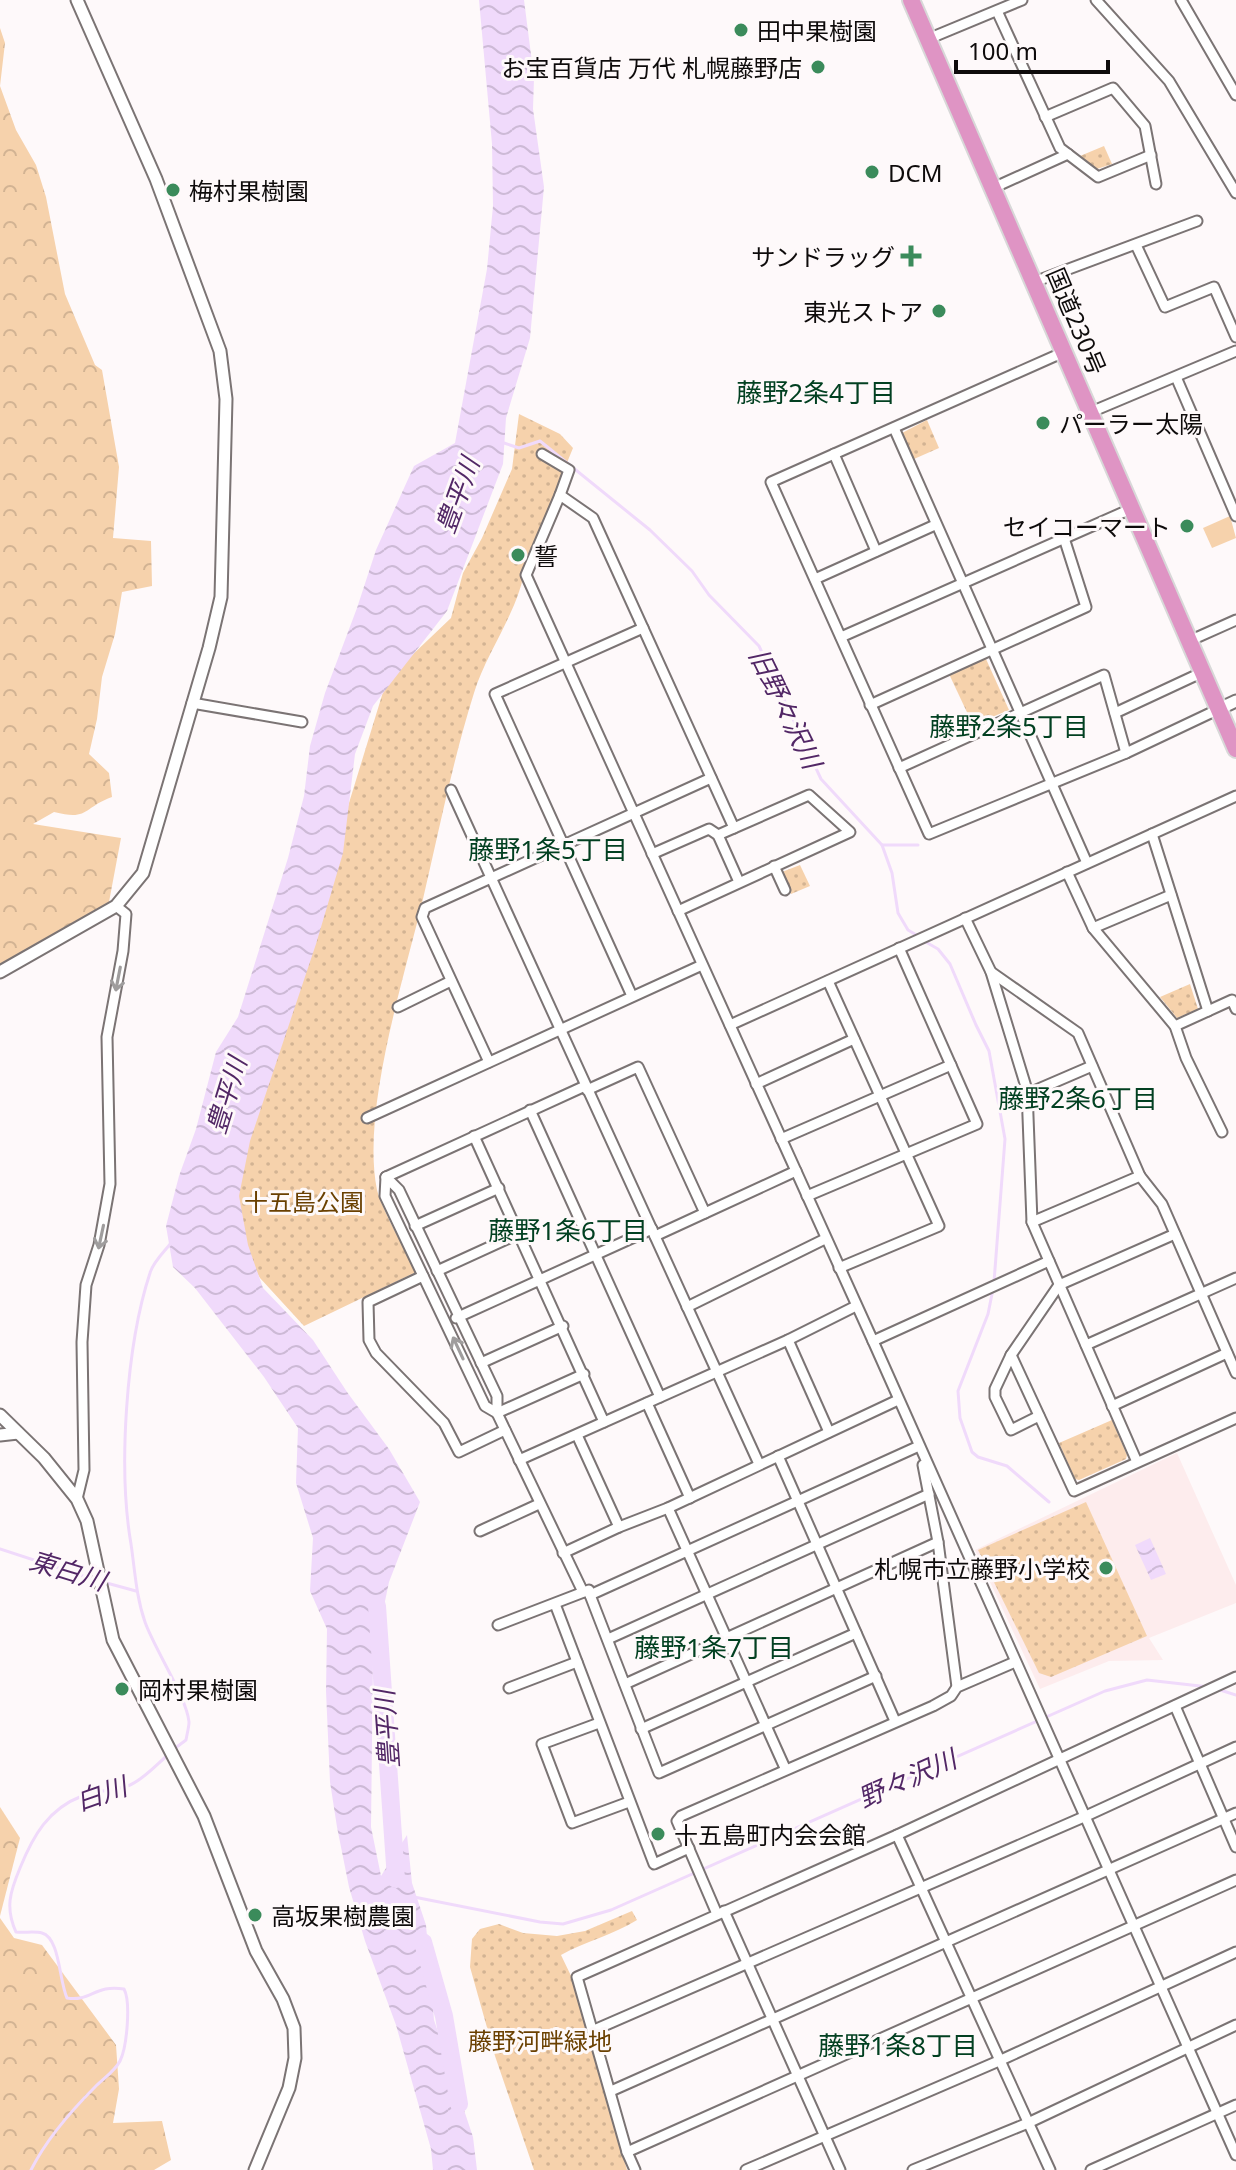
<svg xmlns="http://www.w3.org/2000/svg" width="1236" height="2170" font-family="'Noto Sans','Noto Sans JP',sans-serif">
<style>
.built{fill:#fdeced}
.grass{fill:url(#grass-dots)}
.forest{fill:url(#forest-crowns)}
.garden{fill:#f6d2ac}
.water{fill:url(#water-waves)}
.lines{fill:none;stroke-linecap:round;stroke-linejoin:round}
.stream{stroke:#f0dafb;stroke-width:3}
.river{stroke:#f0dafb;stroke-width:18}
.minor-casing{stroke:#7b7474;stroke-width:13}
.tertiary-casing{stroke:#7b7474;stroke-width:15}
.trunk-casing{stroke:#d8d8d8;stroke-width:20}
.minor{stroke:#fff;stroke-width:9}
.tertiary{stroke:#fff;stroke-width:11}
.trunk{stroke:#df94c4;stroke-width:16}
.oneway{stroke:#9f9d9d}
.poi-dot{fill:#3b8b5b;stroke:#fef9fa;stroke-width:3}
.labels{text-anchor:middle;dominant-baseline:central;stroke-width:6;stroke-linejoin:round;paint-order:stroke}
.poi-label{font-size:24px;fill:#0e0b0b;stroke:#fef9fa;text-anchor:start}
.street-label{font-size:24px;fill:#0e0b0b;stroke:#fef9fa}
.park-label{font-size:24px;fill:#6a4001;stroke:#fef9fa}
.neighbourhood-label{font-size:26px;fill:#024021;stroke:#fef9fa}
.water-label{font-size:26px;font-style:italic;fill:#522766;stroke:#fef9fa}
</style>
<defs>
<pattern id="grass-dots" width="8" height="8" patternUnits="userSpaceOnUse" patternTransform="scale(2)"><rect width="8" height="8" fill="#f6d2ac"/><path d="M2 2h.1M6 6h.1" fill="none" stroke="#d2b393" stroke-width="1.8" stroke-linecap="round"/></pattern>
<pattern id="forest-crowns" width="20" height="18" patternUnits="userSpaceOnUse" patternTransform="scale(2)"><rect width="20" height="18" fill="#f6d2ac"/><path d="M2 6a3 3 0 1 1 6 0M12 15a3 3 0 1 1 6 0" fill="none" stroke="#d2b393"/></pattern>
<pattern id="water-waves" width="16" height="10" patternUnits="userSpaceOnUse" patternTransform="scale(2)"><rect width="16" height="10" fill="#f0dafb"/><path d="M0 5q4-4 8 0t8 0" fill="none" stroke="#cdbad6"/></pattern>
</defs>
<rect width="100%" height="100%" fill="#fef9fa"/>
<!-- built -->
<path class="built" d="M1177 1453 1236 1585V1603L1149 1638 1163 1660 1109 1661 1040 1689 975 1550Z"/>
<!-- grass -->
<g class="grass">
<path d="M1104 146 1112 164 1097 169 1080 156Z"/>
<path d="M519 414 560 434 573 448 525 565C521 608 487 650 474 693 453 760 439 830 423 899 404 979 361 1111 377 1190 382 1210 406 1251 416 1272L304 1326 260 1278 234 1234 241 1155 387 679 451 618 463 573 482 538 512 469Z"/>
<path d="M927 420 939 448 914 459 902 433Z"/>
<path d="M986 659 1009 710 973 725 949 674Z"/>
<path d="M800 865 810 886 791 894 782 872Z"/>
<path d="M1190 984 1198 1009 1177 1018 1160 997Z"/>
<path d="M1112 1420 1127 1455 1126 1459 1079 1480 1075 1479 1059 1443Z"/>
<path d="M1086 1502 1147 1636 1051 1677 1039 1673 978 1550Z"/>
<path d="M632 1911 637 1920C613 1935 586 1941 561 1955L573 1980 627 2170H534L495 2056 470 1967 472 1939 480 1929 499 1924 523 1933 557 1936 585 1931Z"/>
</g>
<!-- forest -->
<g class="forest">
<path d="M0 28 5 43 0 86 16 130 36 165 46 197 65 294 95 365 102 370 119 467 113 538 151 541 152 586 122 592 115 634 102 677 97 719 89 754 109 773 112 797C82 808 89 821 54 812L33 824 121 838 109 902 0 964Z"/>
<path d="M0 1807 20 1838 0 1916Z"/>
<path d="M0 1918 14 1938 42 1945 116 2045 119 2089 113 2123 162 2121 171 2160 154 2170H0Z"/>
</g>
<!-- garden -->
<path class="garden" d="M1230 516 1236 538 1212 548 1203 528Z"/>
<!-- water -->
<g class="water">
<path d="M479 0H524L534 78 533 109 544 187 530 338 506 418 503 464 447 611 373 706 355 754 343 853 316 944 250 1141 239 1196 248 1245 263 1288 313 1340 347 1392 389 1449 420 1502 389 1582 373 1659 371 1827 381 1876 407 1835 412 1883 426 1925 434 2020 473 2137 477 2170H433L431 2149 396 2025 365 1941 349 1887 337 1827 330 1782 326 1691 327 1629 310 1591 313 1538 296 1483 298 1428 264 1377 195 1288 173 1267 166 1226 179 1176 196 1129 216 1052 238 1017 288 858 304 796 310 746 325 693 357 608 376 550 414 466 455 443 487 269 493 206 492 144Z"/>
<path d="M1150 1538 1166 1574 1151 1580 1135 1545Z"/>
</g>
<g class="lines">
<!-- stream -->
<g class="stream">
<path d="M504 443 519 448 540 441 650 530 692 571 709 595 759 646 821 779 882 845 892 873 898 913 908 930 918 936"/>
<path d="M882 845H918"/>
<path d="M924 941 938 949 950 964 976 1025 989 1051 1005 1139 994 1282"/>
<path d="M171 1243C164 1252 153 1262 150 1273 126 1346 118 1469 131 1544 135 1571 136 1596 145 1622 154 1648 187 1698 189 1722 189 1727 187 1734 186 1740L174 1749"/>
<path d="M993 1289 988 1314 958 1391 960 1418 972 1452 978 1457 1007 1466 1049 1502"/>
<path d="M0 1549 95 1580"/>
<path d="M103 1582 136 1591"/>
<path d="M1217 1689 1236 1695"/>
<path d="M414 1897 540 1922 563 1924 611 1910 1105 1691 1147 1680 1209 1687"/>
<path d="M31 2170C46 2140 71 2111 95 2087 103 2079 115 2071 120 2061 127 2047 131 2002 124 1989 95 1984 91 2002 67 1998 59 1981 60 1938 42 1933 35 1931 24 1933 16 1932 5 1908 10 1892 20 1868 33 1836 48 1809 82 1796 97 1790 115 1791 130 1785 144 1779 157 1764 169 1754"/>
</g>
<!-- river -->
<g class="river">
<path d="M377 1606 396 1879"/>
<path d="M423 1942 444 2016 459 2104"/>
</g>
<defs>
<g id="minor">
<path d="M1096 0 1169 81 1236 193"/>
<path d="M1181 0 1236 95"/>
<path d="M997 11 1060 148 1098 177 1151 155"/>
<path d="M928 39 1022 0"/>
<path d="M1045 117 1113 88 1145 126 1156 184"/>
<path d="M993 188 1068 154"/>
<path d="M1136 245 1165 307 1214 287 1236 337"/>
<path d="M1034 282 1197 221"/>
<path d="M1064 352 771 482 929 834 1126 753 1219 709"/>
<path d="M1176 377 1236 516"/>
<path d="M1091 412 1236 351"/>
<path d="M894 428 1087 863"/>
<path d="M542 454 569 470 560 495"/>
<path d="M834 454 876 551"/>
<path d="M815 579 935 525"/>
<path d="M841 637 1133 508"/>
<path d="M1189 641 1236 620"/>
<path d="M192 703 302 722"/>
<path d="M870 705 1086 607 1064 538"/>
<path d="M1115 713 1203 672"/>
<path d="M899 768 1104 675 1126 753"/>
<path d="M451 790 759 1464"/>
<path d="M734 828 593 518 560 495 526 575 873 1341 1236 2155"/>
<path d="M1152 834 1208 1011"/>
<path d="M718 835 739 882"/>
<path d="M652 854 709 829 718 835 809 795 850 832 678 911"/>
<path d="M774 866 785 890"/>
<path d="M1067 872 1093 928 1175 1026 1186 1058 1222 1132"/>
<path d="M965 918 991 972 1027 1090 1032 1222 1137 1462"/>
<path d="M1093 928 1171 895"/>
<path d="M991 972 1078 1033 1140 1176 1032 1222"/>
<path d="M828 981 939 1226 839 1268"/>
<path d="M632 996 495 694 643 628"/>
<path d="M398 1007 451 981"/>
<path d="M730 1025 1236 796"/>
<path d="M1175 1026 1232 1000 1236 1009"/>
<path d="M489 1062 422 917 425 908 711 778"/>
<path d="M756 1084 854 1039"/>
<path d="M587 1090 638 1067 705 1213"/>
<path d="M1027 1094 1092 1066"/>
<path d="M530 1110 660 1397"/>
<path d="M367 1118 702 965"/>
<path d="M474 1136 604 1422"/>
<path d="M781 1139 951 1065"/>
<path d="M1140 1176 1162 1204 1236 1373"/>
<path d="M386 1177 399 1190 497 1396V1413L583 1592"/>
<path d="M386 1177 385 1196 485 1406 497 1413"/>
<path d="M386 1177 585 1086"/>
<path d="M807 1196 977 1124 899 948"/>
<path d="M415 1226 499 1188"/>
<path d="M655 1236 796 1171"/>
<path d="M437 1271 520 1233"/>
<path d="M423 1276 368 1302 369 1340 376 1353 444 1423 459 1452 505 1430"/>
<path d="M687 1307 825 1239"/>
<path d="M456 1318 652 1229"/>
<path d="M788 1340 829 1432"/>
<path d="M873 1341 1049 1261"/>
<path d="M1086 1345 1236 1278"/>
<path d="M1011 1355 1074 1491 1236 1418"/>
<path d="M481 1363 563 1326"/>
<path d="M647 1403 690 1498"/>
<path d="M1112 1406 1227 1353"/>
<path d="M497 1413 584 1374"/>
<path d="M1039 1416 1011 1430 995 1397V1389L1011 1355 1059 1285 1175 1234"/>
<path d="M577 1435 619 1527"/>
<path d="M778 1456 895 1721"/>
<path d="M519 1460 788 1340 856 1306"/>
<path d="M923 1465 938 1542 957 1687"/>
<path d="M77 1499 84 1470 82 1342 86 1285 99 1245 110 1184 107 1037 123 951 126 914 116 906"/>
<path d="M668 1508 785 1768"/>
<path d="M480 1531 539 1504"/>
<path d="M563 1553 619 1527 668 1508 898 1400"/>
<path d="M590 1595 659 1773 876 1676"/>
<path d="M555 1604 654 1864 689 1848"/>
<path d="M498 1625 589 1590 590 1595 919 1446"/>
<path d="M608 1639 929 1494"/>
<path d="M625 1684 938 1542"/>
<path d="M509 1688 577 1662"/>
<path d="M1175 1706 1236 1847"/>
<path d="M599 1723 542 1744 572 1823 629 1802"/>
<path d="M641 1729 856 1633"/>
<path d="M897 1835 1050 2170"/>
<path d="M724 1911 840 2170"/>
<path d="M717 1914 677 1821 681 1816 933 1706 951 1696 957 1687 1015 1662"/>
<path d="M592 2031 1086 1816 1236 1747"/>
<path d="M611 2091 1236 1813"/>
<path d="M627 2152 1236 1880"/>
<path d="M635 2170 627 2152 577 1977 897 1835 1236 1677"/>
<path d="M746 2170 1001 2060 1236 1952"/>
<path d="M913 2170 1028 2123 1236 2025"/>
<path d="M1091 2170 1236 2105"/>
</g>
<g id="tertiary">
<path d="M1219 709 1236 701"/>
<path d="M0 972 116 906 143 873 209 648 221 597 226 399 220 351 156 179 77 0"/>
<path d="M0 1415 44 1458 77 1499 87 1521 113 1640 204 1816 256 1951 283 1999 294 2028 295 2058 289 2088 255 2170"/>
<path d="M0 1435 18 1433"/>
</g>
<path id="trunk" d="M911 0 1236 749"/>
</defs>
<!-- minor casing -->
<use href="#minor" class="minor-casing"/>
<!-- tertiary casing -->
<use href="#tertiary" class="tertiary-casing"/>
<!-- trunk casing -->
<use href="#trunk" class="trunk-casing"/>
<!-- minor -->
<use href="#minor" class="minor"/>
<!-- tertiary -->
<use href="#tertiary" class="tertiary"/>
<!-- trunk -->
<use href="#trunk" class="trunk"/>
</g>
<!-- one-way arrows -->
<defs><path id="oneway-shaft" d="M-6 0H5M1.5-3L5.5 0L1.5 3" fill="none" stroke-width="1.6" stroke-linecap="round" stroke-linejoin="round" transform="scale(2)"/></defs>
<g class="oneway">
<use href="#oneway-shaft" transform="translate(118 979) rotate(101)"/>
<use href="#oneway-shaft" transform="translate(101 1237) rotate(102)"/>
<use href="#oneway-shaft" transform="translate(458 1348) rotate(-115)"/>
</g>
<!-- markers -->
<g class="poi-dot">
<circle cx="741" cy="30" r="8"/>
<circle cx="818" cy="67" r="8"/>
<circle cx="872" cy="172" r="8"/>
<circle cx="173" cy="190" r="8"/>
<path d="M907 244h8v8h8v8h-8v8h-8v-8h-8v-8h8z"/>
<circle cx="939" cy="311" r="8"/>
<circle cx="1043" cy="423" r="8"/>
<circle cx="1187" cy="526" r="8"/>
<circle cx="518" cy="555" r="8"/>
<circle cx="1106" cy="1568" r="8"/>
<circle cx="122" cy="1689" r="8"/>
<circle cx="658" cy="1834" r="8"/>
<circle cx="255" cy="1915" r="8"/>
</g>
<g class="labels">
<!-- poi labels -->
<g class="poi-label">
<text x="757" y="30">田中果樹園</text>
<text x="802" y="67" text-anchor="end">お宝百貨店 万代 札幌藤野店</text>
<text x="888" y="172">DCM</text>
<text x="189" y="190">梅村果樹園</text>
<text x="895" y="256" text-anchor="end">サンドラッグ</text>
<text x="923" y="311" text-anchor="end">東光ストア</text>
<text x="1059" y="423">パーラー太陽</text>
<text x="1171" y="526" text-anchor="end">セイコーマート</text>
<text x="534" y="555">誓</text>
<text x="1090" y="1568" text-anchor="end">札幌市立藤野小学校</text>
<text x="138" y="1689">岡村果樹園</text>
<text x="674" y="1834">十五島町内会会館</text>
<text x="271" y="1915">高坂果樹農園</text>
</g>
<!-- street labels -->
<g class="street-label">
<text transform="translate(1077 321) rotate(67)">国道230号</text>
</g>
<!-- park labels -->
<g class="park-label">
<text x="304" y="1201">十五島公園</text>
<text x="540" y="2040">藤野河畔緑地</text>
</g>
<!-- neighbourhood labels -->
<g class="neighbourhood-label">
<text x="816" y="392">藤野2条4丁目</text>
<text x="1009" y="726">藤野2条5丁目</text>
<text x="548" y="849">藤野1条5丁目</text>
<text x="1078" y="1098">藤野2条6丁目</text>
<text x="568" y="1230">藤野1条6丁目</text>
<text x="714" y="1647">藤野1条7丁目</text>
<text x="898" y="2045">藤野1条8丁目</text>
</g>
<!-- water labels -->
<g class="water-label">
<text transform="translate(457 495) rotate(-70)">豊平川</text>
<text transform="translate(786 708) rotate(64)">旧野々沢川</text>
<text transform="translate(226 1095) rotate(-73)">豊平川</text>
<text transform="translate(68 1570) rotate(17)">東白川</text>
<text transform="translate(386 1729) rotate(-94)">豊平川</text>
<text transform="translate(907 1778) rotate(-24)">野々沢川</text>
<text transform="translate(101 1793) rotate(-19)">白川</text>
</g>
</g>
<!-- scale -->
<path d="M956 60v12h152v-12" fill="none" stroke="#0e0b0b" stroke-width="4"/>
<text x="968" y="60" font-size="24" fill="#0e0b0b" stroke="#fef9fa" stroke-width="6" paint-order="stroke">100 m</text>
</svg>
